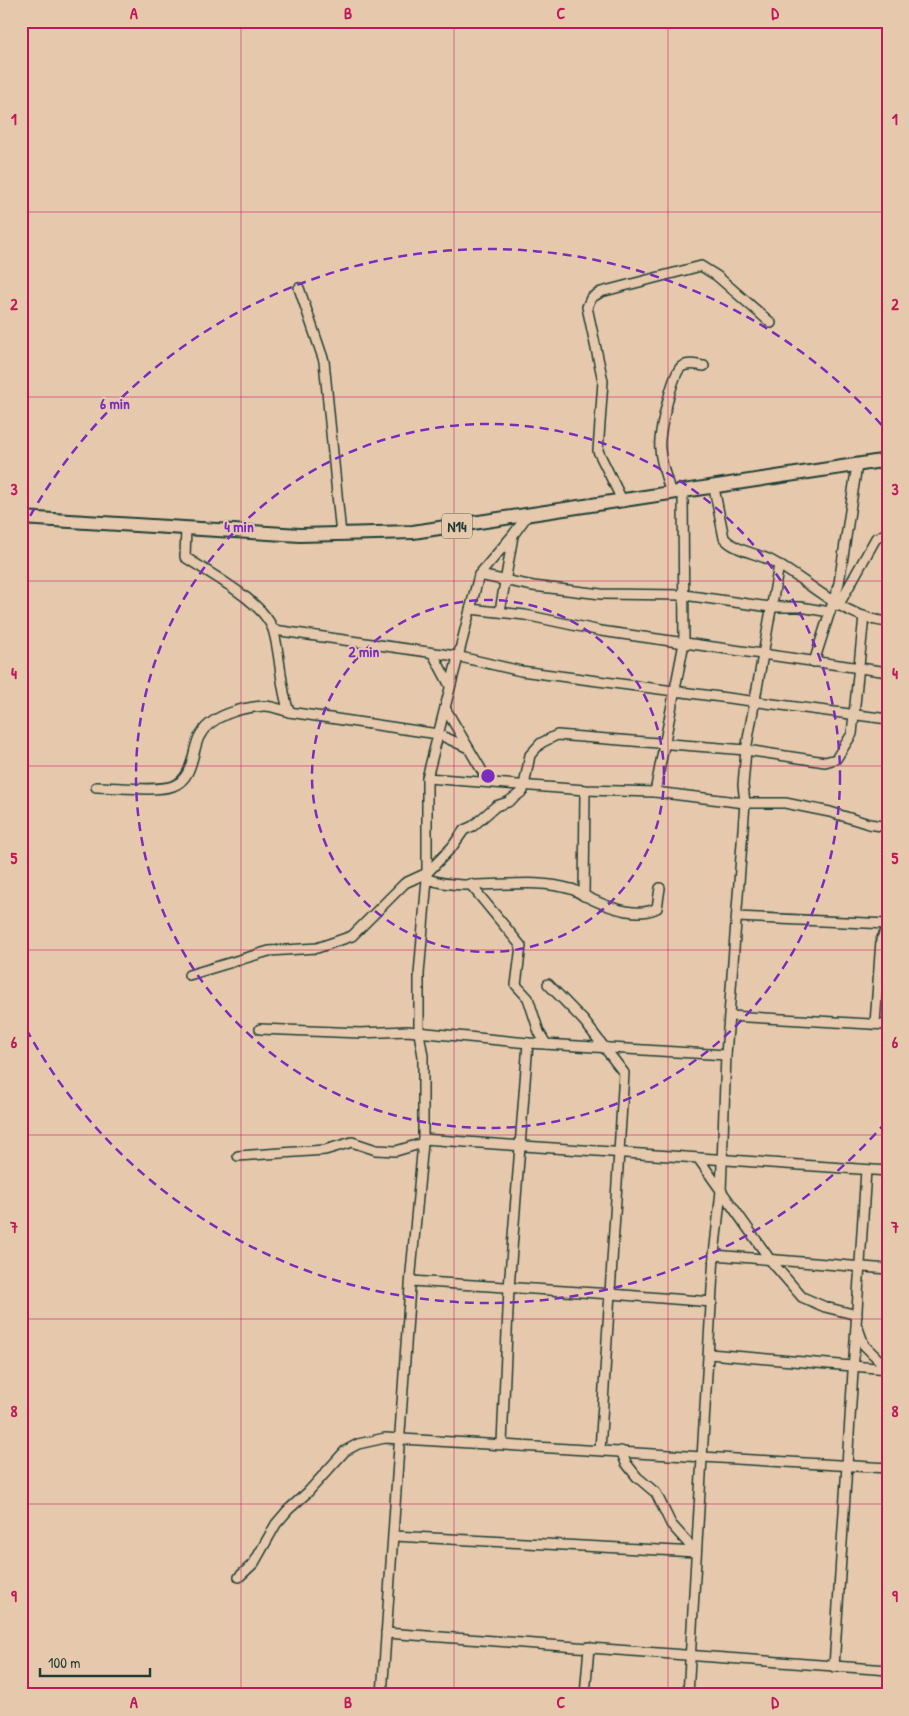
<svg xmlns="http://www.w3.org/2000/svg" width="909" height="1716" font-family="'Patrick Hand',sans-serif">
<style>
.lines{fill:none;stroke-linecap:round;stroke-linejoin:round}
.minor-casing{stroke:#1f3d34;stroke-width:12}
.primary-casing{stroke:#1f3d34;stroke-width:16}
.minor{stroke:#e6c9ad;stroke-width:9}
.primary{stroke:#e6c9ad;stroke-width:12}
.grid{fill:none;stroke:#c2185b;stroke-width:1;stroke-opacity:0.55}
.ring{fill:none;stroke:#7b2cbf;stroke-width:2.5;stroke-dasharray:9 6}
.labels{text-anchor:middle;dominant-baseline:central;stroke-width:4;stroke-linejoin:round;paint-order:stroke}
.shield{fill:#e6c9ad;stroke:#5b6758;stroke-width:1}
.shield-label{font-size:15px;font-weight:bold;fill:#1f3d34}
.centre{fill:#7b2cbf;stroke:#e6c9ad;stroke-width:2.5}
.ring-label{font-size:15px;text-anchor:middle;font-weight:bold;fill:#7b2cbf;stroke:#e6c9ad;stroke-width:4;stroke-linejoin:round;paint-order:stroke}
.neatline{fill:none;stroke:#c2185b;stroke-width:2}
.grid-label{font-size:16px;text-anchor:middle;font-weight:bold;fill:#c2185b}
</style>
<rect width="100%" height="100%" fill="#e6c9ad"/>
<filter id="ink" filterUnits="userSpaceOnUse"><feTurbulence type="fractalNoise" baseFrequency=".02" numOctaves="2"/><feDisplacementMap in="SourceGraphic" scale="10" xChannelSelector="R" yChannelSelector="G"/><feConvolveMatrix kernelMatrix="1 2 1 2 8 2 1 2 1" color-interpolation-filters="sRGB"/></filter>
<g filter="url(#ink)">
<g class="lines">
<defs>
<g id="minor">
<path d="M299 288 324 361 341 535"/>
<path d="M714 488 724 538C735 551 757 553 772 561 811 582 841 617 888 622"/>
<path d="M671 494C667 479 661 465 660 449 658 435 672 376 681 367 688 362 697 365 704 366"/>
<path d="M623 502 598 451 603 381 587 307 591 298 601 292 701 266 717 276 771 323"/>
<path d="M479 575 533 586 601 594 684 595 770 607H800L830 612"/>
<path d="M838 606 876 538 888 533"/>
<path d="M470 609 525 615 601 631 888 672"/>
<path d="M500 611 513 536"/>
<path d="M274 630 456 656 521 671 888 719"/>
<path d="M433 654 450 686"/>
<path d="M814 662 839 583 857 465"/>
<path d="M445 708 488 781"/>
<path d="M289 712 438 734 466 747"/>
<path d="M427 778 585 790 655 792 745 803H785L830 812 869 824 888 827"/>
<path d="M96 787C116 787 156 792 173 786 193 779 192 752 199 737 210 715 241 708 263 706 271 705 281 710 289 712 280 686 281 659 274 633 267 603 210 574 185 557L186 528"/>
<path d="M655 792 684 643 683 492"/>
<path d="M427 879C473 894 525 875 571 889 576 890 580 894 585 896 605 906 636 919 657 908L660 888"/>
<path d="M470 884 521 946 516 985 528 998 539 1032 546 1044"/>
<path d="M584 896 585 790"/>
<path d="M737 917 888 924"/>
<path d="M189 975 269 951 317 948 352 936 405 883 427 873 452 847 464 830 473 826 496 806 508 802 523 791 530 755 541 743 557 735 746 750 825 762 836 759 852 734 864 616"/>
<path d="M548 984 584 1021 624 1073 600 1450"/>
<path d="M730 1016 888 1025"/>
<path d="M875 1024 881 940 888 927"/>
<path d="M260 1029 360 1033 407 1031 528 1043 726 1055"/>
<path d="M423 1139 888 1171"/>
<path d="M238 1156 325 1150 352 1142 376 1150 396 1151 423 1143"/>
<path d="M698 1158 771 1261 802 1297 825 1307 857 1315"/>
<path d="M714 1255 888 1269"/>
<path d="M411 1281 611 1294 712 1302"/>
<path d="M858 1328 864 1345 888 1369"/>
<path d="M709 1354 888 1369"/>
<path d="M502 1443 509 1288 528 1043"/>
<path d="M394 1536 696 1552 671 1524 656 1493 637 1477 626 1463 621 1451"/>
<path d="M239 1577 254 1563 276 1524 288 1510 308 1492 345 1451 358 1444 385 1438 888 1468"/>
<path d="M386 1633 888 1670"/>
<path d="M834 1667 866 1170"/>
<path d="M382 1695 411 1272 423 1143V1056L419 1033V974L427 879V778L479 575 513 535 527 516"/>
<path d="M585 1695 589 1647"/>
<path d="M688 1695 714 1255 721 1191 726 1055 745 803 743 785 746 750 779 565"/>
</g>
<path id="primary" d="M21 518 300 535 413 532 888 460"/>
</defs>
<!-- minor casing -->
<use href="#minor" class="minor-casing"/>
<!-- primary casing -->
<use href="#primary" class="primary-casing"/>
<!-- minor -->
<use href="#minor" class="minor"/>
<!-- primary -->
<use href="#primary" class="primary"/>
</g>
</g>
<!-- grid -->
<path class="grid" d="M241 21V1695M454 21V1695M668 21V1695M21 212H888M21 397H888M21 581H888M21 766H888M21 950H888M21 1135H888M21 1319H888M21 1504H888"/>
<!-- distance rings -->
<g class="ring">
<circle cx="488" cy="776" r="176"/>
<circle cx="488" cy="776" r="352"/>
<path d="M886 1122A527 527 0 0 1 23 1023M23 529A527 527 0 0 1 886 430"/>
</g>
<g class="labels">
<!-- shield labels -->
<rect class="shield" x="442" y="513.5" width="30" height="25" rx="4"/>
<g class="shield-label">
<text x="457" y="526">N14</text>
</g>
</g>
<circle cx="488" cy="776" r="8" class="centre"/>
<g class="ring-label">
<text x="115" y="409">6 min</text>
<text x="239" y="532">4 min</text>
<text x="364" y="657">2 min</text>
</g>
<!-- margin -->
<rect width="909" height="1716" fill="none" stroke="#e6c9ad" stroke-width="55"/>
<!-- scale -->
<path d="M40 1668v8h110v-8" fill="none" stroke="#1f3d34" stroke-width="2.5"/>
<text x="48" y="1668" font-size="15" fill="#1f3d34" stroke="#e6c9ad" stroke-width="4" paint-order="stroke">100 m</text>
<rect x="28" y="28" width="854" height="1660" class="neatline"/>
<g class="grid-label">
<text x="134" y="19">A</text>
<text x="348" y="19">B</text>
<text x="561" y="19">C</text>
<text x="775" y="19">D</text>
<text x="14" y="125">1</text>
<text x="895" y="125">1</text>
<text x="14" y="310">2</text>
<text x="895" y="310">2</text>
<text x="14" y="495">3</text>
<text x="895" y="495">3</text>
<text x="14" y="679">4</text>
<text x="895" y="679">4</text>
<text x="14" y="864">5</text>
<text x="895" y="864">5</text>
<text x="14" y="1048">6</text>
<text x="895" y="1048">6</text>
<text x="14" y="1233">7</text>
<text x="895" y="1233">7</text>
<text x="14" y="1417">8</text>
<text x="895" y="1417">8</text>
<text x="14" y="1602">9</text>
<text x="895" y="1602">9</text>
<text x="134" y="1708">A</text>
<text x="348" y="1708">B</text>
<text x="561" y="1708">C</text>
<text x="775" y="1708">D</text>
</g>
</svg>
